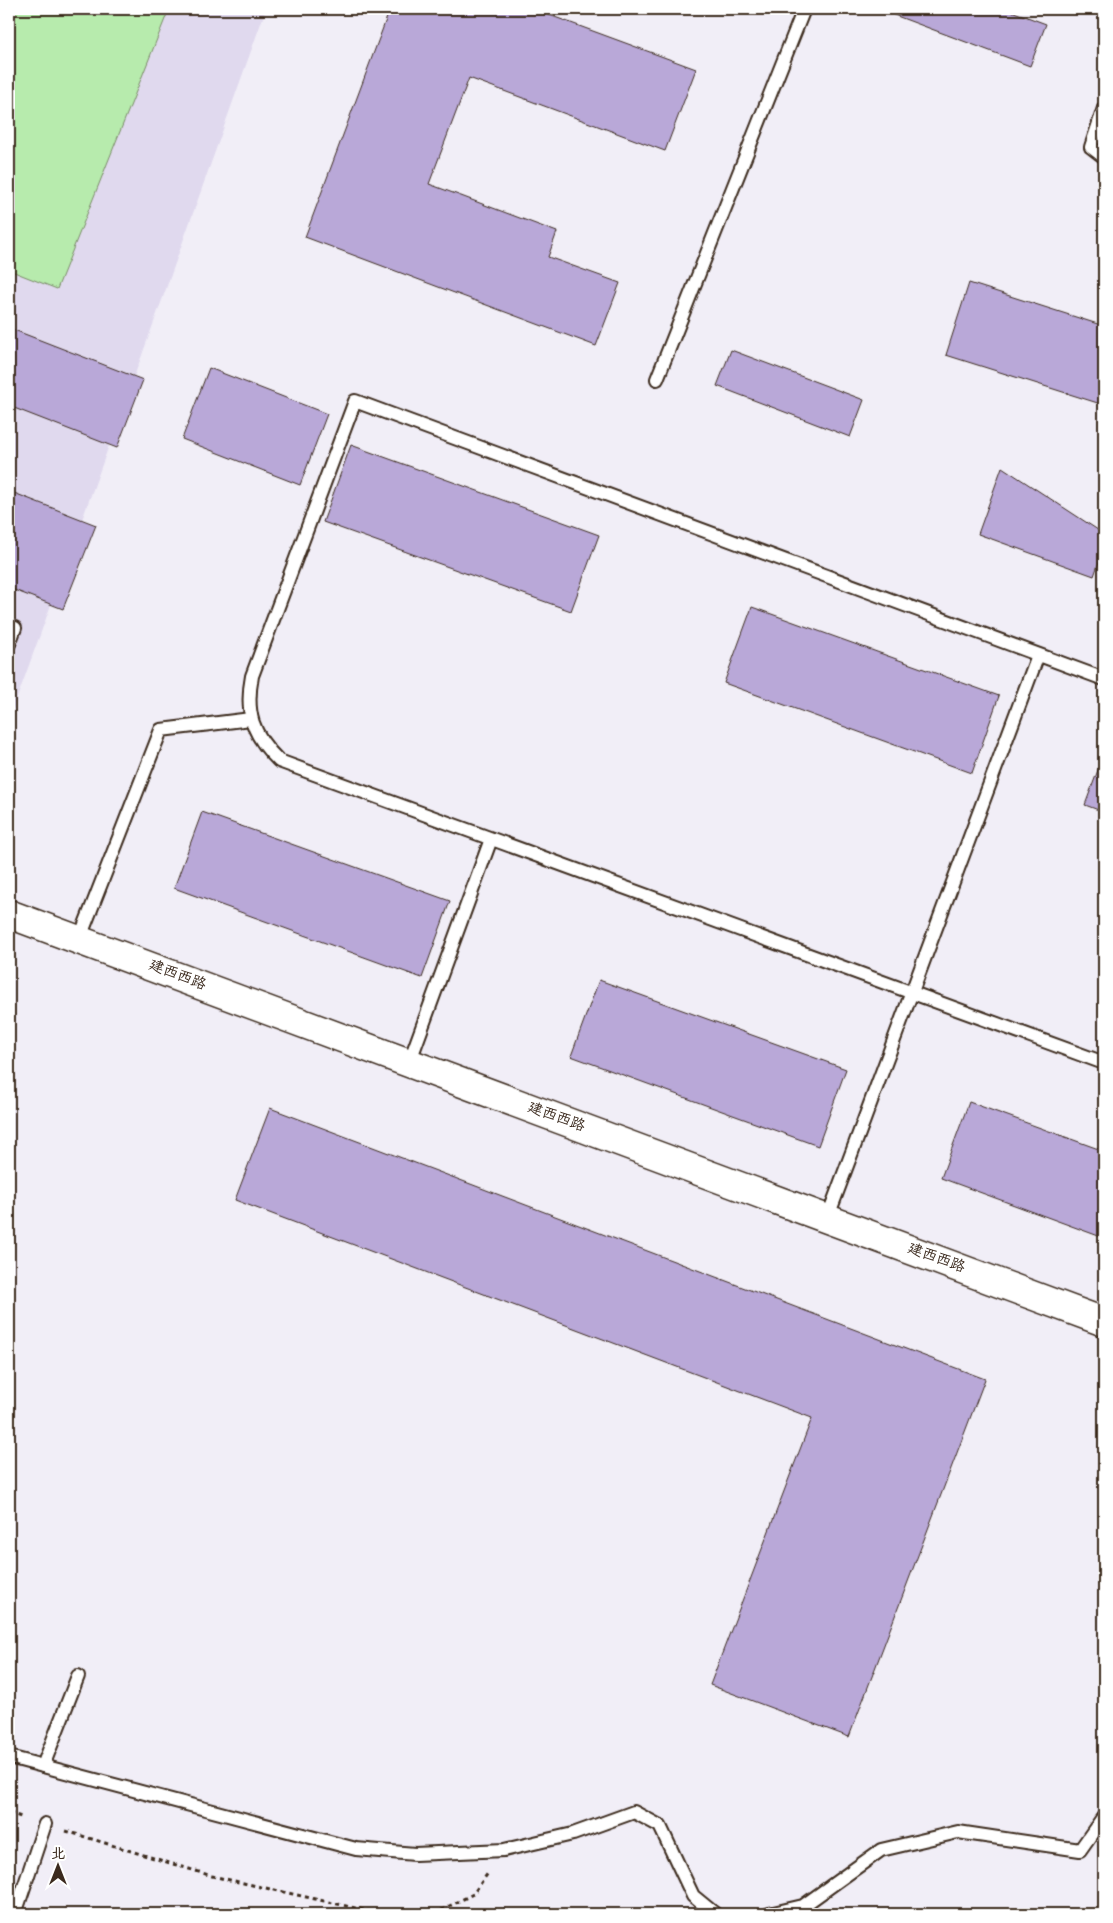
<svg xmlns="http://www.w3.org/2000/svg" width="1113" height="1923" font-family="Dekko,'LXGW WenKai TC',sans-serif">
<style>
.built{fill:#e0d9ee}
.green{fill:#b7ebad;stroke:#798a66}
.building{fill:#b9a8d8;stroke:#3b2a1e}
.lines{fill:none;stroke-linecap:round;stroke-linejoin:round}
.lane-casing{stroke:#3b2a1e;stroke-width:16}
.secondary-casing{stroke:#3b2a1e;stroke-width:31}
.path{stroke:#3b2a1e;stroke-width:3;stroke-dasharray:4 4;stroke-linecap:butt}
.lane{stroke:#fff;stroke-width:12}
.secondary{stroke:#fff;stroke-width:28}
.labels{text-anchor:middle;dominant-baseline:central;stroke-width:4;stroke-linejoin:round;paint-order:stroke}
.street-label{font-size:15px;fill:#3b2a1e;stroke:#fff}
</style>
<rect width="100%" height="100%" fill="#f1eef7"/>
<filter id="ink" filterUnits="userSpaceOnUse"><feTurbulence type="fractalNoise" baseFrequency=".02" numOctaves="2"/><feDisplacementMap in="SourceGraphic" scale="10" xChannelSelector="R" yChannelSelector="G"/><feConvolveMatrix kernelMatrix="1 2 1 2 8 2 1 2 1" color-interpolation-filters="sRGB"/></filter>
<g filter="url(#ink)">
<!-- built -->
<path class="built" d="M9 9H266L162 300 9 720Z"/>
<!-- green -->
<path class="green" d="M9 9H169L57 289 9 270Z"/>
<!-- building -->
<g class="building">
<path d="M390 9H533L696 69 665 151 469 78 429 184 557 232 548 257 620 283 596 346 305 237Z"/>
<path d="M878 9H1006L1046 24 1030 66Z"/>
<path d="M969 283 1104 326V405L946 355Z"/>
<path d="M9 328 143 380 117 448 9 406Z"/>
<path d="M731 350 864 400 850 437 717 386Z"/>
<path d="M209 368 327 414 300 485 182 439Z"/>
<path d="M351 445 599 535 571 611 323 522Z"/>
<path d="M1002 467 1104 534V548L1094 576 978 534Z"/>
<path d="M9 491 96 525 63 609 9 588Z"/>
<path d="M752 607 999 696 972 773 724 683Z"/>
<path d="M1104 754V812L1085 805Z"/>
<path d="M202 812 450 901 422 978 174 888Z"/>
<path d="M599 980 846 1069 818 1146 571 1056Z"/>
<path d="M969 1102 1104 1151V1238L941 1178Z"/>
<path d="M270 1108 985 1379 849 1737 710 1685 812 1418 235 1200Z"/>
</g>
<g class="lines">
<defs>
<g id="lane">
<path d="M1104 108 1091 147 1104 157"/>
<path d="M657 379 804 9"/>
<path d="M9 626 15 628 9 644"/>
<path d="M1104 679 355 401 252 676C245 712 252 735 279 761L1104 1063"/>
<path d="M79 940 161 730 251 719"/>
<path d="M409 1063 491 839"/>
<path d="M827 1219 1038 655"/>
<path d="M9 1757 356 1849 415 1854 504 1850 573 1834 634 1812 660 1826 693 1896 715 1914"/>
<path d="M43 1766 78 1676"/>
<path d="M15 1914 45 1824"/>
<path d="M769 1914 803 1906 881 1850 958 1832 1080 1850 1104 1816"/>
</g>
<path id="secondary" d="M9 914 1104 1322"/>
</defs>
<!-- lane casing -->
<use href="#lane" class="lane-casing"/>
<!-- secondary casing -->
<use href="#secondary" class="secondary-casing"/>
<!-- path -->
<g class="path">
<path d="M9 1813 24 1818"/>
<path d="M66 1831 212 1876 382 1914"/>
<path d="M434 1914 473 1894 488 1873"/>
</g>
<!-- lane -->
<use href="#lane" class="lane"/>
<!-- secondary -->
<use href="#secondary" class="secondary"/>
</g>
</g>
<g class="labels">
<!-- street labels -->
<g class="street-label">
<text transform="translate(177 976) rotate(21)">建西西路</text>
<text transform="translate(556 1118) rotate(20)">建西西路</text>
<text transform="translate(936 1259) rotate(20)">建西西路</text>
</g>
</g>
<!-- margin -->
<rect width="1113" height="1923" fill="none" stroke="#fff" stroke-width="30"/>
<rect x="15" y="15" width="1083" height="1893" fill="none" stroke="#3b2a1e" stroke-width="2" filter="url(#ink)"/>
<!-- north arrow -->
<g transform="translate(58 1866)" stroke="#ffffff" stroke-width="4" paint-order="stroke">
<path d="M0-4L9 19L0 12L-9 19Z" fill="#3b2a1e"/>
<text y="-8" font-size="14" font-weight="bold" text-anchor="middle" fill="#3b2a1e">北</text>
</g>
</svg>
